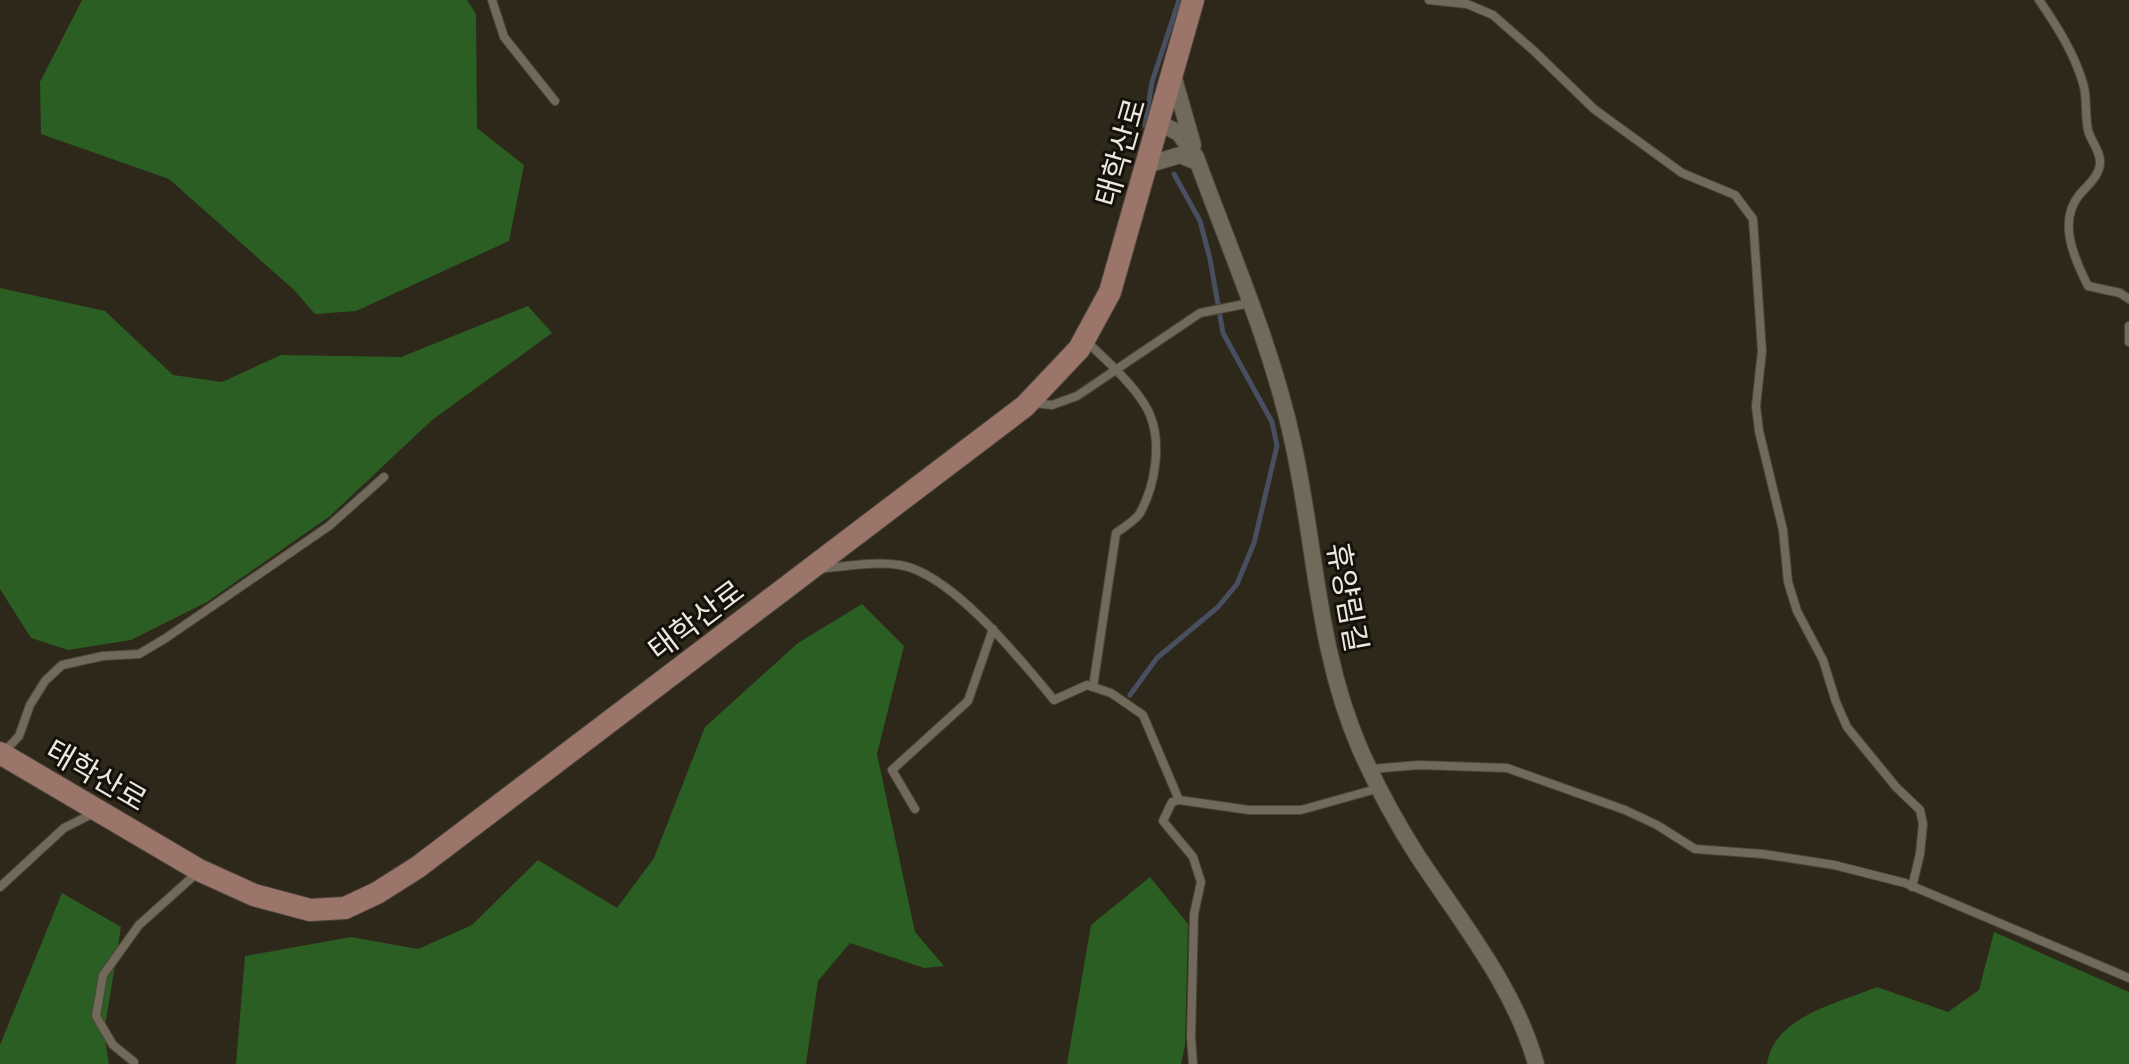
<svg xmlns="http://www.w3.org/2000/svg" width="2129" height="1064" font-family="'Exo 2','Noto Sans KR',sans-serif">
<style>
.green{fill:#2a5e23}
.lines{fill:none;stroke-linecap:round;stroke-linejoin:round}
.stream{stroke:#474f61;stroke-width:5}
.lane-casing{stroke:#4a453a;stroke-width:10}
.street-casing{stroke:#4a453a;stroke-width:18}
.secondary-casing{stroke:#4a453a;stroke-width:24}
.lane{stroke:#716a5a;stroke-width:8}
.street{stroke:#716a5a;stroke-width:16}
.secondary{stroke:#9b756a;stroke-width:22}
.labels{text-anchor:middle;dominant-baseline:central;stroke-width:6;stroke-linejoin:round;paint-order:stroke}
.street-label{font-size:30px;fill:#ece8e0;stroke:#14110b}
</style>
<rect width="100%" height="100%" fill="#2e281b"/>
<!-- green -->
<g class="green">
<path d="M82 0H467L476 14 477 128 524 165 509 241 356 311 315 314 294 290 169 179 41 134 40 82Z"/>
<path d="M0 288 105 311 173 375 222 382 281 355 401 357 528 306 552 333 432 420 330 516 207 602 131 640 68 650 31 638 0 589Z"/>
<path d="M862 604 904 646 877 754 915 932 944 966 924 968 850 943 818 981 806 1064H236L245 956 351 937 418 949 472 925 538 860 617 908 654 858 705 727 798 643Z"/>
<path d="M1150 877 1188 924 1185 1046 1181 1064H1067L1091 925Z"/>
<path d="M62 893 121 927 104 1033 109 1064H0V1045Z"/>
<path d="M1994 932 2129 992V1064H1767C1774 1016 1839 1003 1877 987L1948 1012 1979 990Z"/>
</g>
<g class="lines">
<!-- stream -->
<g class="stream">
<path d="M1145 126 1152 82 1179 0"/>
<path d="M1130 695 1157 658 1218 607 1237 584 1254 543 1277 446 1272 422 1223 333 1210 259 1200 221 1174 174"/>
</g>
<defs>
<g id="lane">
<path d="M492 0 504 37 555 101"/>
<path d="M1429 0 1467 4 1493 15 1534 51 1594 109 1682 173 1735 195 1753 219 1762 351 1756 406 1759 431 1783 530 1788 582 1797 611 1823 660 1836 702 1847 727 1896 787 1920 810 1923 824 1920 854 1912 887"/>
<path d="M2039 0C2057 26 2076 56 2084 87 2087 101 2085 116 2088 130 2091 142 2101 151 2100 164 2099 176 2087 186 2080 194 2057 221 2074 258 2088 286L2120 293 2129 299"/>
<path d="M2129 326V342"/>
<path d="M1085 340C1105 359 1140 390 1150 415 1162 444 1155 486 1140 513 1135 521 1124 527 1116 533L1093 687"/>
<path d="M1034 403 1052 405 1077 396 1200 313 1250 303"/>
<path d="M820 569C846 566 874 561 900 565 951 573 1022 661 1054 700L1087 685 1111 693 1143 715 1179 800 1249 810H1301L1380 788"/>
<path d="M3 753 19 736 30 705 45 681 62 665 103 656 139 654 166 638 329 526 384 477"/>
<path d="M1371 769 1419 765 1507 768 1625 810 1657 825 1695 849 1763 854 1834 865 1905 883 2129 978"/>
<path d="M1179 800 1172 802 1163 821 1193 857 1201 882 1194 914 1191 1037 1193 1064"/>
<path d="M915 809 892 770 968 701 993 629"/>
<path d="M0 887 64 828 96 812"/>
<path d="M134 1062 113 1045 96 1016 103 975 139 925 198 872"/>
</g>
<g id="street">
<path d="M1173 75 1193 145"/>
<path d="M1159 123 1179 133 1196 157C1230 251 1272 345 1293 443 1316 547 1317 650 1360 749 1376 785 1396 822 1417 855 1461 922 1514 986 1536 1064"/>
<path d="M1147 165 1180 155 1197 162"/>
</g>
<path id="secondary" d="M0 753 199 870 254 895 310 910 345 908 377 893 418 867 1025 406 1079 349 1110 292 1193 0"/>
</defs>
<!-- lane casing -->
<use href="#lane" class="lane-casing"/>
<!-- street casing -->
<use href="#street" class="street-casing"/>
<!-- secondary casing -->
<use href="#secondary" class="secondary-casing"/>
<!-- lane -->
<use href="#lane" class="lane"/>
<!-- street -->
<use href="#street" class="street"/>
<!-- secondary -->
<use href="#secondary" class="secondary"/>
</g>
<g class="labels">
<!-- street labels -->
<g class="street-label">
<text transform="translate(1119 152) rotate(-74)">태학산로</text>
<text transform="translate(1349 597) rotate(80)">휴양림길</text>
<text transform="translate(695 619) rotate(-37)">태학산로</text>
<text transform="translate(97 774) rotate(30)">태학산로</text>
</g>
</g>
</svg>
